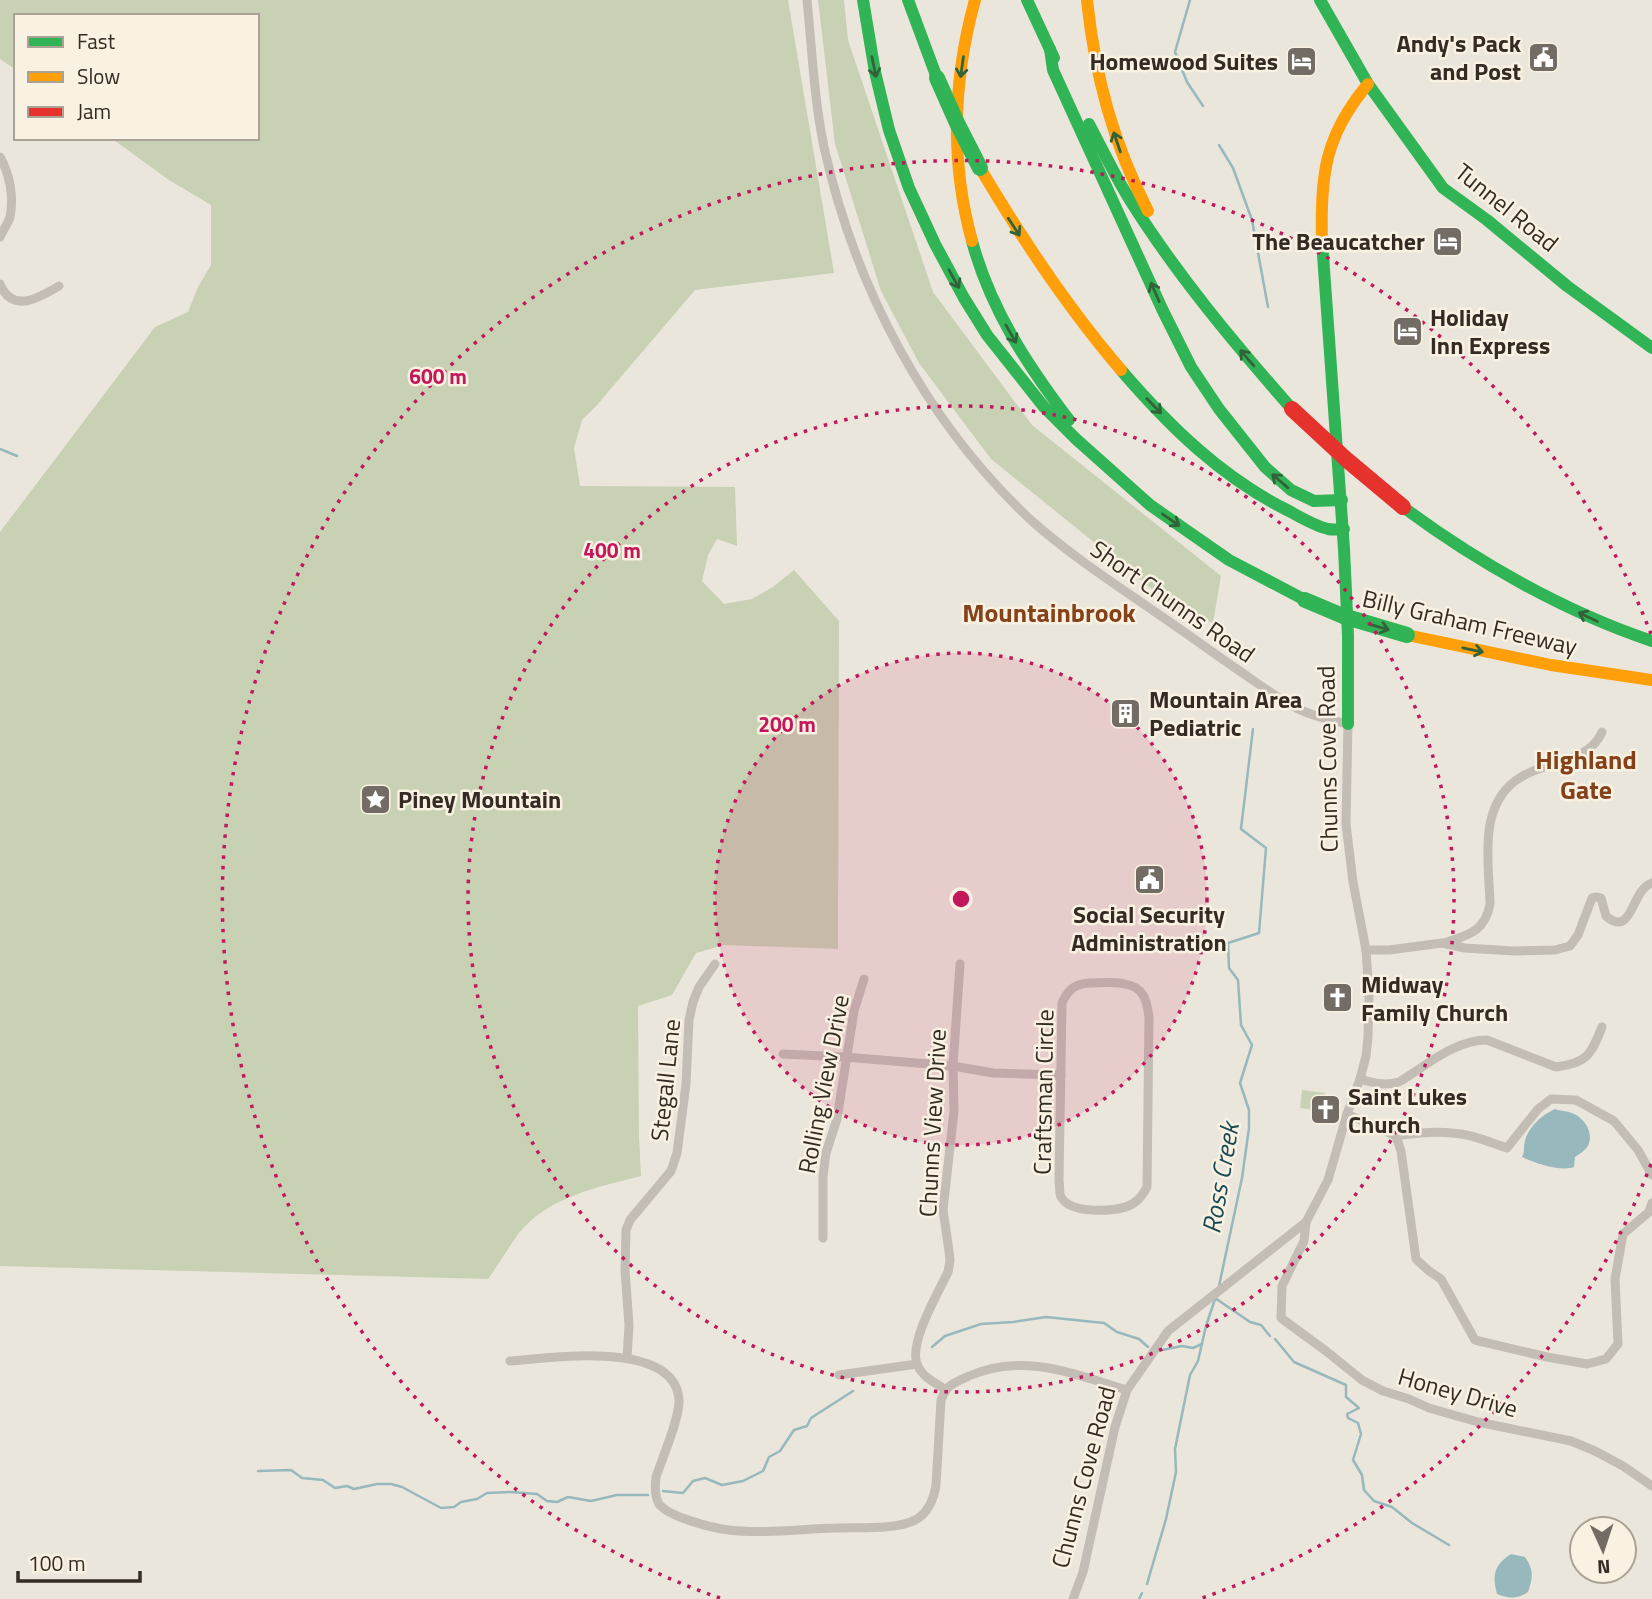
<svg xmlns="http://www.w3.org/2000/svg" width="1652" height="1599" font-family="'Titillium Web',sans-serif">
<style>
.green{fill:#c8d1b4}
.water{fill:#97b8bc}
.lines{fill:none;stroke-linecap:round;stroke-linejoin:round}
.stream{stroke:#97b8bc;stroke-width:2.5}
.street{stroke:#c3bdb5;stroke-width:9}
.fast{stroke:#30b455;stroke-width:12}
.slow{stroke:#ff9f0a;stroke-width:12}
.fast-bridge{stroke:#30b455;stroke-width:16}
.jam-bridge{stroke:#e5322d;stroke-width:16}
.oneway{stroke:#326238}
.ring{fill:none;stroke:#c2185b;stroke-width:3.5;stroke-dasharray:3.5 7}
.labels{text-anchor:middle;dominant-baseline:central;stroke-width:5;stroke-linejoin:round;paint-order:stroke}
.poi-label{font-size:24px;font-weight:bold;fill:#332b24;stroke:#f9f1e1;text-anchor:start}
.street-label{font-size:24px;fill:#332b24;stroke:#f9f1e1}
.neighbourhood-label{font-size:26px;font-weight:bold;fill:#85421a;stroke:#f9f1e1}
.water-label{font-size:26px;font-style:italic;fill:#184a56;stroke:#f9f1e1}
.centre{fill:#c2185b;stroke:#f9f1e1;stroke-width:3.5}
.ring-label{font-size:21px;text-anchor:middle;font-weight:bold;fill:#c2185b;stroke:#f9f1e1;stroke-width:5;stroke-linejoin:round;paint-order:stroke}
</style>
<rect width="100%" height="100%" fill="#ebe6db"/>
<!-- green -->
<g class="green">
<path d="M0 0H788L834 273 695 290 597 405 582 420 574 448 580 486 735 487 737 546 717 539 708 555 702 581 724 604 752 599 773 587 794 570 839 621 838 949 724 945 696 953 672 995 638 1006 639 1136 641 1176C598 1187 548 1197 519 1233 508 1248 499 1264 488 1279L0 1266V532L155 327 188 312 198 287 211 265V205L169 180 111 138H257V16H16V70L0 59Z"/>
<path d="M818 0H844L848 40 933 292 1032 425 1221 576 1213 623 1179 611 991 459 919 363 881 291 835 144Z"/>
<path d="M1302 1090 1325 1093 1324 1101 1315 1100 1314 1110 1300 1108Z"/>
</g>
<!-- water -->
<g class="water">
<path d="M1555 1109C1560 1111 1567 1111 1572 1113 1585 1118 1594 1133 1588 1146 1585 1150 1580 1154 1575 1157L1574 1167C1561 1172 1535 1163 1522 1157 1524 1154 1524 1150 1524 1146 1526 1129 1540 1116 1555 1109Z"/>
<path d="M1511 1554 1525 1557C1534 1570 1533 1577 1528 1592 1517 1599 1509 1599 1497 1594 1492 1575 1494 1565 1511 1554Z"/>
</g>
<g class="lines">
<!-- stream -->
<g class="stream">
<path d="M1190 0 1175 52 1187 82 1203 106"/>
<path d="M1219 145 1233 168 1252 220 1268 307"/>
<path d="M0 449 17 456"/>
<path d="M1219 1286 1242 1178 1249 1128V1110L1240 1083 1252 1045 1241 1025 1238 980 1229 968 1228 943 1259 933 1266 848 1241 829 1253 729"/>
<path d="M1215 1298 1250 1322 1261 1325 1270 1336"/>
<path d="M1275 1339 1294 1362 1346 1385V1397L1359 1408 1347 1414 1348 1418 1358 1423 1361 1434 1353 1460 1362 1475 1364 1490 1374 1501 1392 1507 1412 1523 1449 1545"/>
<path d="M932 1347 945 1336 981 1324 1013 1322 1046 1317 1104 1323 1117 1332 1139 1339 1148 1347"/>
<path d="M1162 1350 1182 1346 1193 1348 1202 1344"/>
<path d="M258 1471 291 1470 302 1478 323 1480 335 1488 347 1486 354 1489 377 1484H391L402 1487 441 1508 454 1507 461 1502 477 1499 487 1493 510 1492 537 1494 547 1501 557 1502 568 1497 591 1501 617 1495H648"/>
<path d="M663 1491 683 1493 693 1481 705 1478 722 1485 743 1481 763 1471 769 1457 780 1451 794 1430 807 1426 811 1418 853 1391"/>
<path d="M1147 1584 1166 1519 1176 1472 1175 1449 1190 1375 1198 1361 1206 1326 1216 1296"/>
<path d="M1139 1599 1142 1593"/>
</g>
<!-- street -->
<g class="street">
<path d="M807 0C812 49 814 99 824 147 855 288 927 424 1033 522 1073 557 1118 586 1161 616 1189 635 1216 655 1244 674 1260 685 1276 697 1293 706 1310 716 1329 719 1348 724L1346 824 1353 882 1366 950 1369 995 1368 1037 1366 1056 1360 1079 1347 1114 1328 1180 1306 1222 1168 1331 1127 1390 1115 1427 1083 1572 1073 1599"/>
<path d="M0 157C10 174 14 198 10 217 8 224 3 230 0 237"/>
<path d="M0 284C12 314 39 298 59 286"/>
<path d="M1444 943C1468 935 1485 932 1490 904 1489 864 1478 809 1515 781 1530 770 1548 766 1565 760 1581 755 1595 748 1602 732"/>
<path d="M1366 950H1389L1442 943 1465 948 1514 951 1555 950 1570 946 1578 935 1592 898 1597 897 1601 898 1606 916C1633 939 1631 889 1652 883"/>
<path d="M1089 983C1105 983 1134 979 1143 995 1147 1001 1148 1010 1149 1017L1147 1187C1142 1196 1138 1202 1128 1206 1114 1212 1070 1214 1061 1197 1059 1193 1060 1186 1059 1181L1062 1003C1068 990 1074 984 1089 983Z"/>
<path d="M783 1054 845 1057 953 1066 993 1073 1061 1075"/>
<path d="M1360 1079C1373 1083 1385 1086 1399 1082 1426 1066 1454 1040 1487 1040L1556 1067C1587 1063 1591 1055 1602 1027"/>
<path d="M1347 1114 1396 1136"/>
<path d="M1652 1175 1638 1150 1614 1121 1576 1100 1551 1099 1538 1109 1507 1148C1489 1142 1471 1134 1452 1133 1434 1131 1415 1133 1396 1136L1401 1151 1416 1259 1429 1271 1441 1279 1475 1340 1547 1357 1587 1364 1606 1359 1618 1344 1615 1279 1623 1234 1649 1212 1652 1203"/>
<path d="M1306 1222 1304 1241 1282 1286 1281 1318 1326 1351 1362 1380 1383 1391 1409 1399 1429 1408 1478 1422 1571 1441 1595 1451 1623 1466 1652 1486"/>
<path d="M823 1238V1176L826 1153 837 1119 854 1011 864 979"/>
<path d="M627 1358 629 1325 625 1270 626 1230 630 1220 671 1171 677 1153 686 1084 689 1020 693 1002 699 987 715 964"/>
<path d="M510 1361C550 1358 675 1339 679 1400 680 1417 662 1459 656 1477 655 1485 655 1497 659 1504 669 1517 712 1528 729 1530 763 1534 800 1529 836 1528 856 1527 898 1530 915 1520 928 1514 934 1498 936 1485L941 1400C947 1384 954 1383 969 1376 1024 1352 1073 1374 1127 1390"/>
<path d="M839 1375 917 1364"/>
<path d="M945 1389C935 1383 922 1377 917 1364 909 1342 938 1293 948 1272L950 1261 949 1251 943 1210 954 1111 953 1066 960 964"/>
</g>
<!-- fast -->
<g class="fast">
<path d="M863 0 875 72 889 130 909 188 935 244 964 298 987 335 1044 407 1076 439 1150 505 1229 560 1305 600"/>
<path d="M908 0 937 78"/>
<path d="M1027 0 1054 58"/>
<path d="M1320 0 1368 84 1443 188 1487 220 1567 286 1652 348"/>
<path d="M1050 49 1053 70 1163 311 1191 367 1219 409 1265 467 1291 490 1314 501 1342 500"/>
<path d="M1089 124C1102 149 1115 176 1130 200 1177 275 1234 343 1292 409"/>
<path d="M972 241C990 308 1027 365 1069 420"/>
<path d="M1322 241 1344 549 1348 636V724"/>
<path d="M1121 370C1169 426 1222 478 1289 511 1300 517 1315 526 1328 529 1333 530 1339 529 1344 529"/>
<path d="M1403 507C1477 562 1565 612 1652 641"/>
</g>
<!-- slow -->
<g class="slow">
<path d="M1087 0C1095 76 1113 143 1148 211"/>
<path d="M980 168C1022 239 1067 307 1121 370"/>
<path d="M972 241C950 161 953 80 975 0"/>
<path d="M1322 241C1320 175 1325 135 1368 84"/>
<path d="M1407 635 1551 665 1652 680"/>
</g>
<!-- fast-bridge -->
<g class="fast-bridge">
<path d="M937 78 957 123 980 168"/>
<path d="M1305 600 1343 616 1407 635"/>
</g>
<!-- jam-bridge -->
<path class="jam-bridge" d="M1292 409 1347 460 1403 507"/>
</g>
<!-- one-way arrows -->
<defs><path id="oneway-shaft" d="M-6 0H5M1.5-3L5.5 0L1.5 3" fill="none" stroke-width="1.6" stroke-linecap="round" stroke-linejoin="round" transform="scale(1.75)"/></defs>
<g class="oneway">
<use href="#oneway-shaft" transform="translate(874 67) rotate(78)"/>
<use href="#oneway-shaft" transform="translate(962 67) rotate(98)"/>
<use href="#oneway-shaft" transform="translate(1117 142) rotate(-109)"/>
<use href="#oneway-shaft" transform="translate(1014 227) rotate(57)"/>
<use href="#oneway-shaft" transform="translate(954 279) rotate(61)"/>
<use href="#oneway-shaft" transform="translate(1155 292) rotate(-114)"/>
<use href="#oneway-shaft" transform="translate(1011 334) rotate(60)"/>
<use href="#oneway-shaft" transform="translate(1247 358) rotate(-131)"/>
<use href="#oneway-shaft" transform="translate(1154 406) rotate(46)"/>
<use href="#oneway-shaft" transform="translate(1280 481) rotate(-139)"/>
<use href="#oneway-shaft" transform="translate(1171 520) rotate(35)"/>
<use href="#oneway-shaft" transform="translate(1588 617) rotate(-155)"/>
<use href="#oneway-shaft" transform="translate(1379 627) rotate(16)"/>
<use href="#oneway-shaft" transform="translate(1473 650) rotate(12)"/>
</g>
<!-- distance rings -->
<circle cx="961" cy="899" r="246" fill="#c2185b" fill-opacity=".12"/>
<g class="ring">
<circle cx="961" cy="899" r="246"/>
<circle cx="961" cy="899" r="493"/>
<path d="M1651 1164A739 739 0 0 1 1202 1598M720 1598A739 739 0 1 1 1651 634"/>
</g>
<!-- icons -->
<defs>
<symbol id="civic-square" viewBox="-11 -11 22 22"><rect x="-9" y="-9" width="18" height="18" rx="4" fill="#736c64" stroke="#f9f1e1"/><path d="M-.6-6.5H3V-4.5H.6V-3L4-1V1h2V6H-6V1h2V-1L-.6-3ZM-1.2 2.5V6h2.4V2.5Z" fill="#fff"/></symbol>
<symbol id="hotel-square" viewBox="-11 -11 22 22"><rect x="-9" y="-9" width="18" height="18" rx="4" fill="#736c64" stroke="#f9f1e1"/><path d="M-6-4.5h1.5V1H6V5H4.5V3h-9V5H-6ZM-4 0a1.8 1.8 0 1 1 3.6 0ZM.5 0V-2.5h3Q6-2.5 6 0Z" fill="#fff"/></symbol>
<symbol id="building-square" viewBox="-11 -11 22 22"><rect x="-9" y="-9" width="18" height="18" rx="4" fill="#736c64" stroke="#f9f1e1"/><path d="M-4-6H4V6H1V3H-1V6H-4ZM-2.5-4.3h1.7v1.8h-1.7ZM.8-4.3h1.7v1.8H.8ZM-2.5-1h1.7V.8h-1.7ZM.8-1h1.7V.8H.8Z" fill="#fff"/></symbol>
<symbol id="sight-square" viewBox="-11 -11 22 22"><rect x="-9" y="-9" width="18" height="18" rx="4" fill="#736c64" stroke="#f9f1e1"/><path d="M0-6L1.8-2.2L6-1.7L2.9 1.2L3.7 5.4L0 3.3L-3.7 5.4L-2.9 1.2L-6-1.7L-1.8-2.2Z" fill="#fff"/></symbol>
<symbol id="church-square" viewBox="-11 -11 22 22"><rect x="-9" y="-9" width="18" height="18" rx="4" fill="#736c64" stroke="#f9f1e1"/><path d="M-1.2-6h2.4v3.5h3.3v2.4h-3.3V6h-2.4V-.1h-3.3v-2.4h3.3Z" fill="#fff"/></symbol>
</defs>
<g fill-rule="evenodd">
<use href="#civic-square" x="1526" y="40" width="35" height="35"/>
<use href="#hotel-square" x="1284" y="44" width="35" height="35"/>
<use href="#hotel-square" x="1430" y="224" width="35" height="35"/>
<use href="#hotel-square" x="1390" y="314" width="35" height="35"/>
<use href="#building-square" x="1108" y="696" width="35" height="35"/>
<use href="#sight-square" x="358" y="782" width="35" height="35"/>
<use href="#civic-square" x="1132" y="862" width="35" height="35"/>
<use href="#church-square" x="1320" y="980" width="35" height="35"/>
<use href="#church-square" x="1308" y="1092" width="35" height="35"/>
</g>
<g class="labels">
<!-- poi labels -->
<g class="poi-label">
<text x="1521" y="43" text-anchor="end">Andy's Pack<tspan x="1521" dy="28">and Post</tspan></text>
<text x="1278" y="61" text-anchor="end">Homewood Suites</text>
<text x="1425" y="241" text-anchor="end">The Beaucatcher</text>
<text x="1430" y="317">Holiday<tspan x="1430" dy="28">Inn Express</tspan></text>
<text x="1149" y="699">Mountain Area<tspan x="1149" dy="28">Pediatric</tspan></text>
<text x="398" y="799">Piney Mountain</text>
<text x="1149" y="914" text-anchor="middle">Social Security<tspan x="1149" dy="28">Administration</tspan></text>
<text x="1361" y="984">Midway<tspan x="1361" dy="28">Family Church</tspan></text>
<text x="1348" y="1096">Saint Lukes<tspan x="1348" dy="28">Church</tspan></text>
</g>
<!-- street labels -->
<g class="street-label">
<text transform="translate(1507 207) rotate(39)">Tunnel Road</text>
<text transform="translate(1173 601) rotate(35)">Short Chunns Road</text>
<text transform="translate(1470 622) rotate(13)">Billy Graham Freeway</text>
<text transform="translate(1327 759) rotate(-91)">Chunns Cove Road</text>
<text transform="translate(665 1080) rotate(-84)">Stegall Lane</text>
<text transform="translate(823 1084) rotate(-79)">Rolling View Drive</text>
<text transform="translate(1043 1092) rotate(-89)">Craftsman Circle</text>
<text transform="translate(932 1123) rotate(-87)">Chunns View Drive</text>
<text transform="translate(1458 1392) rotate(16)">Honey Drive</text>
<text transform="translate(1083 1477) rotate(-75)">Chunns Cove Road</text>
</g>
<!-- neighbourhood labels -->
<g class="neighbourhood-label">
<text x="1049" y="612">Mountainbrook</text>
<text x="1586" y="759">Highland<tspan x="1586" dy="30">Gate</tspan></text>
</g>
<!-- water labels -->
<g class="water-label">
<text transform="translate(1220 1178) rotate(-80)">Ross Creek</text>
</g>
</g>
<circle cx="961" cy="899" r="10" class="centre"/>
<g class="ring-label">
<text x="438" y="384">600 m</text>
<text x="612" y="558">400 m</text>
<text x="787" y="732">200 m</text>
</g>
<!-- legend -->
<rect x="14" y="14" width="245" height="126" fill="#f9f1e1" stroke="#aaa295" stroke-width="2"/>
<rect x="28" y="37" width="35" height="10" fill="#30b455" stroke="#aaa295" stroke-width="2"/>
<text x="77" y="49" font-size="21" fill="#332b24">Fast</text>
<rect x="28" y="72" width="35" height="10" fill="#ff9f0a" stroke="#aaa295" stroke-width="2"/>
<text x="77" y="84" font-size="21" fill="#332b24">Slow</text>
<rect x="28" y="107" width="35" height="10" fill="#e5322d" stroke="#aaa295" stroke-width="2"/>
<text x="77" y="119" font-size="21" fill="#332b24">Jam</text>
<!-- north arrow -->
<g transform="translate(1603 1550) rotate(177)"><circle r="33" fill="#f9f1e1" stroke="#aaa295" stroke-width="2"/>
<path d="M0-5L12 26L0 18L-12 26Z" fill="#736c64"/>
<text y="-10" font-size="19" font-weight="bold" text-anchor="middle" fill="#332b24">N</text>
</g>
<!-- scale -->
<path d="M18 1571v10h122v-10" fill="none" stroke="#332b24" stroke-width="3.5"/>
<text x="28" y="1571" font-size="21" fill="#332b24" stroke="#f9f1e1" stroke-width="5" paint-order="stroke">100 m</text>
</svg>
